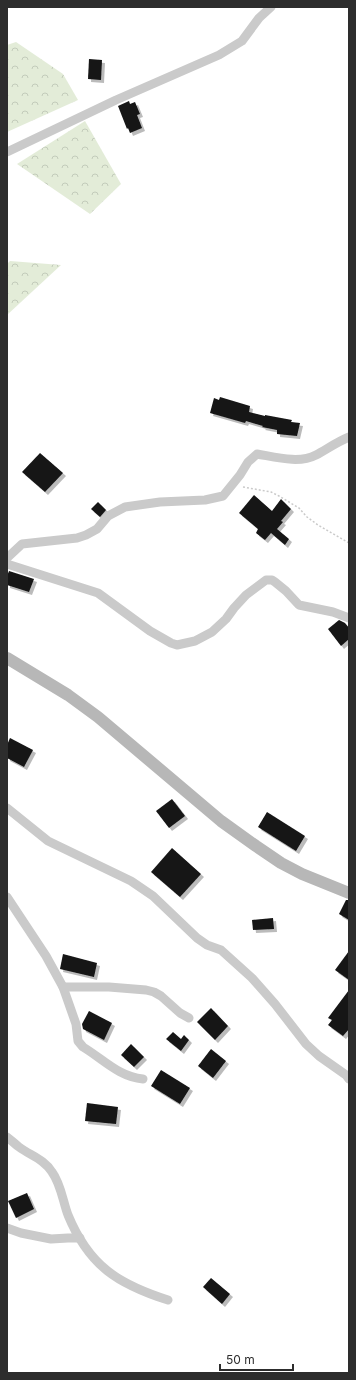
<svg xmlns="http://www.w3.org/2000/svg" width="356" height="1380" font-family="Inter,sans-serif">
<style>
.forest{fill:url(#forest-crowns)}
.building{fill:#141414;filter:url(#shadow)}
.lines{fill:none;stroke-linecap:round;stroke-linejoin:round}
.path{stroke:#cacaca;stroke-width:1.5;stroke-dasharray:2 2;stroke-linecap:butt}
.street{stroke:#cacaca;stroke-width:9}
.secondary{stroke:#b7b7b7;stroke-width:12}
</style>
<defs>
<pattern id="forest-crowns" width="20" height="18" patternUnits="userSpaceOnUse"><rect width="20" height="18" fill="#e3ecd8"/><path d="M2 6a3 3 0 1 1 6 0M12 15a3 3 0 1 1 6 0" fill="none" stroke="#c3cbba"/></pattern>
<filter id="shadow"><feDropShadow dx="3" dy="3" stdDeviation="0" flood-color="#0004"/></filter>
</defs>
<rect width="100%" height="100%" fill="#fff"/>
<!-- forest -->
<g class="forest">
<path d="M16 42 63 74 78 100 7 132V45Z"/>
<path d="M85 121 121 184 90 214 17 164Z"/>
<path d="M10 261 61 265 7 315V264Z"/>
</g>
<!-- building -->
<g class="building">
<path d="M89 59 102 60 101 80 88 79Z"/>
<path d="M129 101 130 104 135 102 140 114 137 115 142 128 130 133 128 128 127 129 118 106Z"/>
<path d="M220 397 250 406 249 412 265 416V415L292 420 291 422 300 423 297 436 277 434V430L262 427 263 426 246 421 245 423 210 413 214 398 219 400Z"/>
<path d="M40 453 63 473 45 492 22 472Z"/>
<path d="M254 495 272 511 281 499 291 509 281 521 283 522 277 529 289 539 285 545 271 533 265 540 256 533 258 529 239 513Z"/>
<path d="M98 502 106 510 100 517 91 509Z"/>
<path d="M9 571 34 579 29 592 7 585V576Z"/>
<path d="M339 620 345 623 349 628V639L341 646 328 629Z"/>
<path d="M10 738 33 750 24 767 7 758V745Z"/>
<path d="M172 799 185 816 169 828 156 811Z"/>
<path d="M267 812 305 836 296 851 258 827Z"/>
<path d="M172 848 201 874 180 897 151 872Z"/>
<path d="M346 900H349V920L339 914Z"/>
<path d="M273 918 274 929 253 930 252 920Z"/>
<path d="M349 951V980L335 970Z"/>
<path d="M63 954 97 963 94 977 60 969Z"/>
<path d="M349 990V1029L343 1036 328 1025 332 1020 328 1018Z"/>
<path d="M211 1008 228 1026 215 1040 197 1022Z"/>
<path d="M89 1011 112 1023 104 1040 83 1029 82 1024Z"/>
<path d="M173 1032 181 1039 184 1035 189 1040 181 1051 166 1039Z"/>
<path d="M131 1044 144 1057 134 1067 121 1055Z"/>
<path d="M211 1049 226 1061 213 1078 198 1066Z"/>
<path d="M161 1070 190 1088 180 1104 151 1086Z"/>
<path d="M87 1103 118 1107 116 1124 85 1121Z"/>
<path d="M27 1193 34 1209 16 1218 8 1201Z"/>
<path d="M211 1278 230 1294 222 1304 203 1287Z"/>
</g>
<g class="lines">
<!-- path -->
<path class="path" d="M243 487 271 492 279 496 299 508 307 517 318 525 349 543"/>
<!-- street -->
<g class="street">
<path d="M7 152 116 100 219 55 242 41 259 18 271 7"/>
<path d="M7 558 22 544 77 538 86 535 97 529 108 516 125 507 160 502 205 500 223 496 240 475 248 462 257 454C275 457 299 464 316 455 327 449 337 442 349 437"/>
<path d="M7 564 98 593 150 631 171 643 177 645 195 641 212 632 226 619 234 608 246 595 266 580H272L275 582 286 591 299 605 333 612 349 618"/>
<path d="M7 808 48 841 131 881 153 896 197 938 207 945 221 950 252 978 275 1004 306 1044 319 1056 346 1075 349 1079"/>
<path d="M7 897 46 956 63 987 76 1024 78 1041 83 1047C103 1059 119 1077 143 1079"/>
<path d="M63 987H109L146 990 154 992 161 996 180 1013 189 1018"/>
<path d="M7 1137C11 1140 15 1144 19 1147 31 1156 44 1159 52 1172 61 1184 63 1202 68 1215 89 1266 118 1284 168 1300"/>
<path d="M7 1228 21 1233 51 1239 68 1238H80"/>
</g>
<!-- secondary -->
<path class="secondary" d="M7 658 68 695 98 717 221 821 256 846 281 863 302 874 349 893"/>
</g>
<!-- border -->
<rect width="356" height="1380" fill="none" stroke="#2d2d2d" stroke-width="16"/>
<!-- scale -->
<path d="M220 1364v6h73v-6" fill="none" stroke="#2d2d2d" stroke-width="2"/>
<text x="226" y="1364" font-size="12" fill="#2d2d2d" stroke="#ffffff" stroke-width="3" paint-order="stroke">50 m</text>
</svg>
